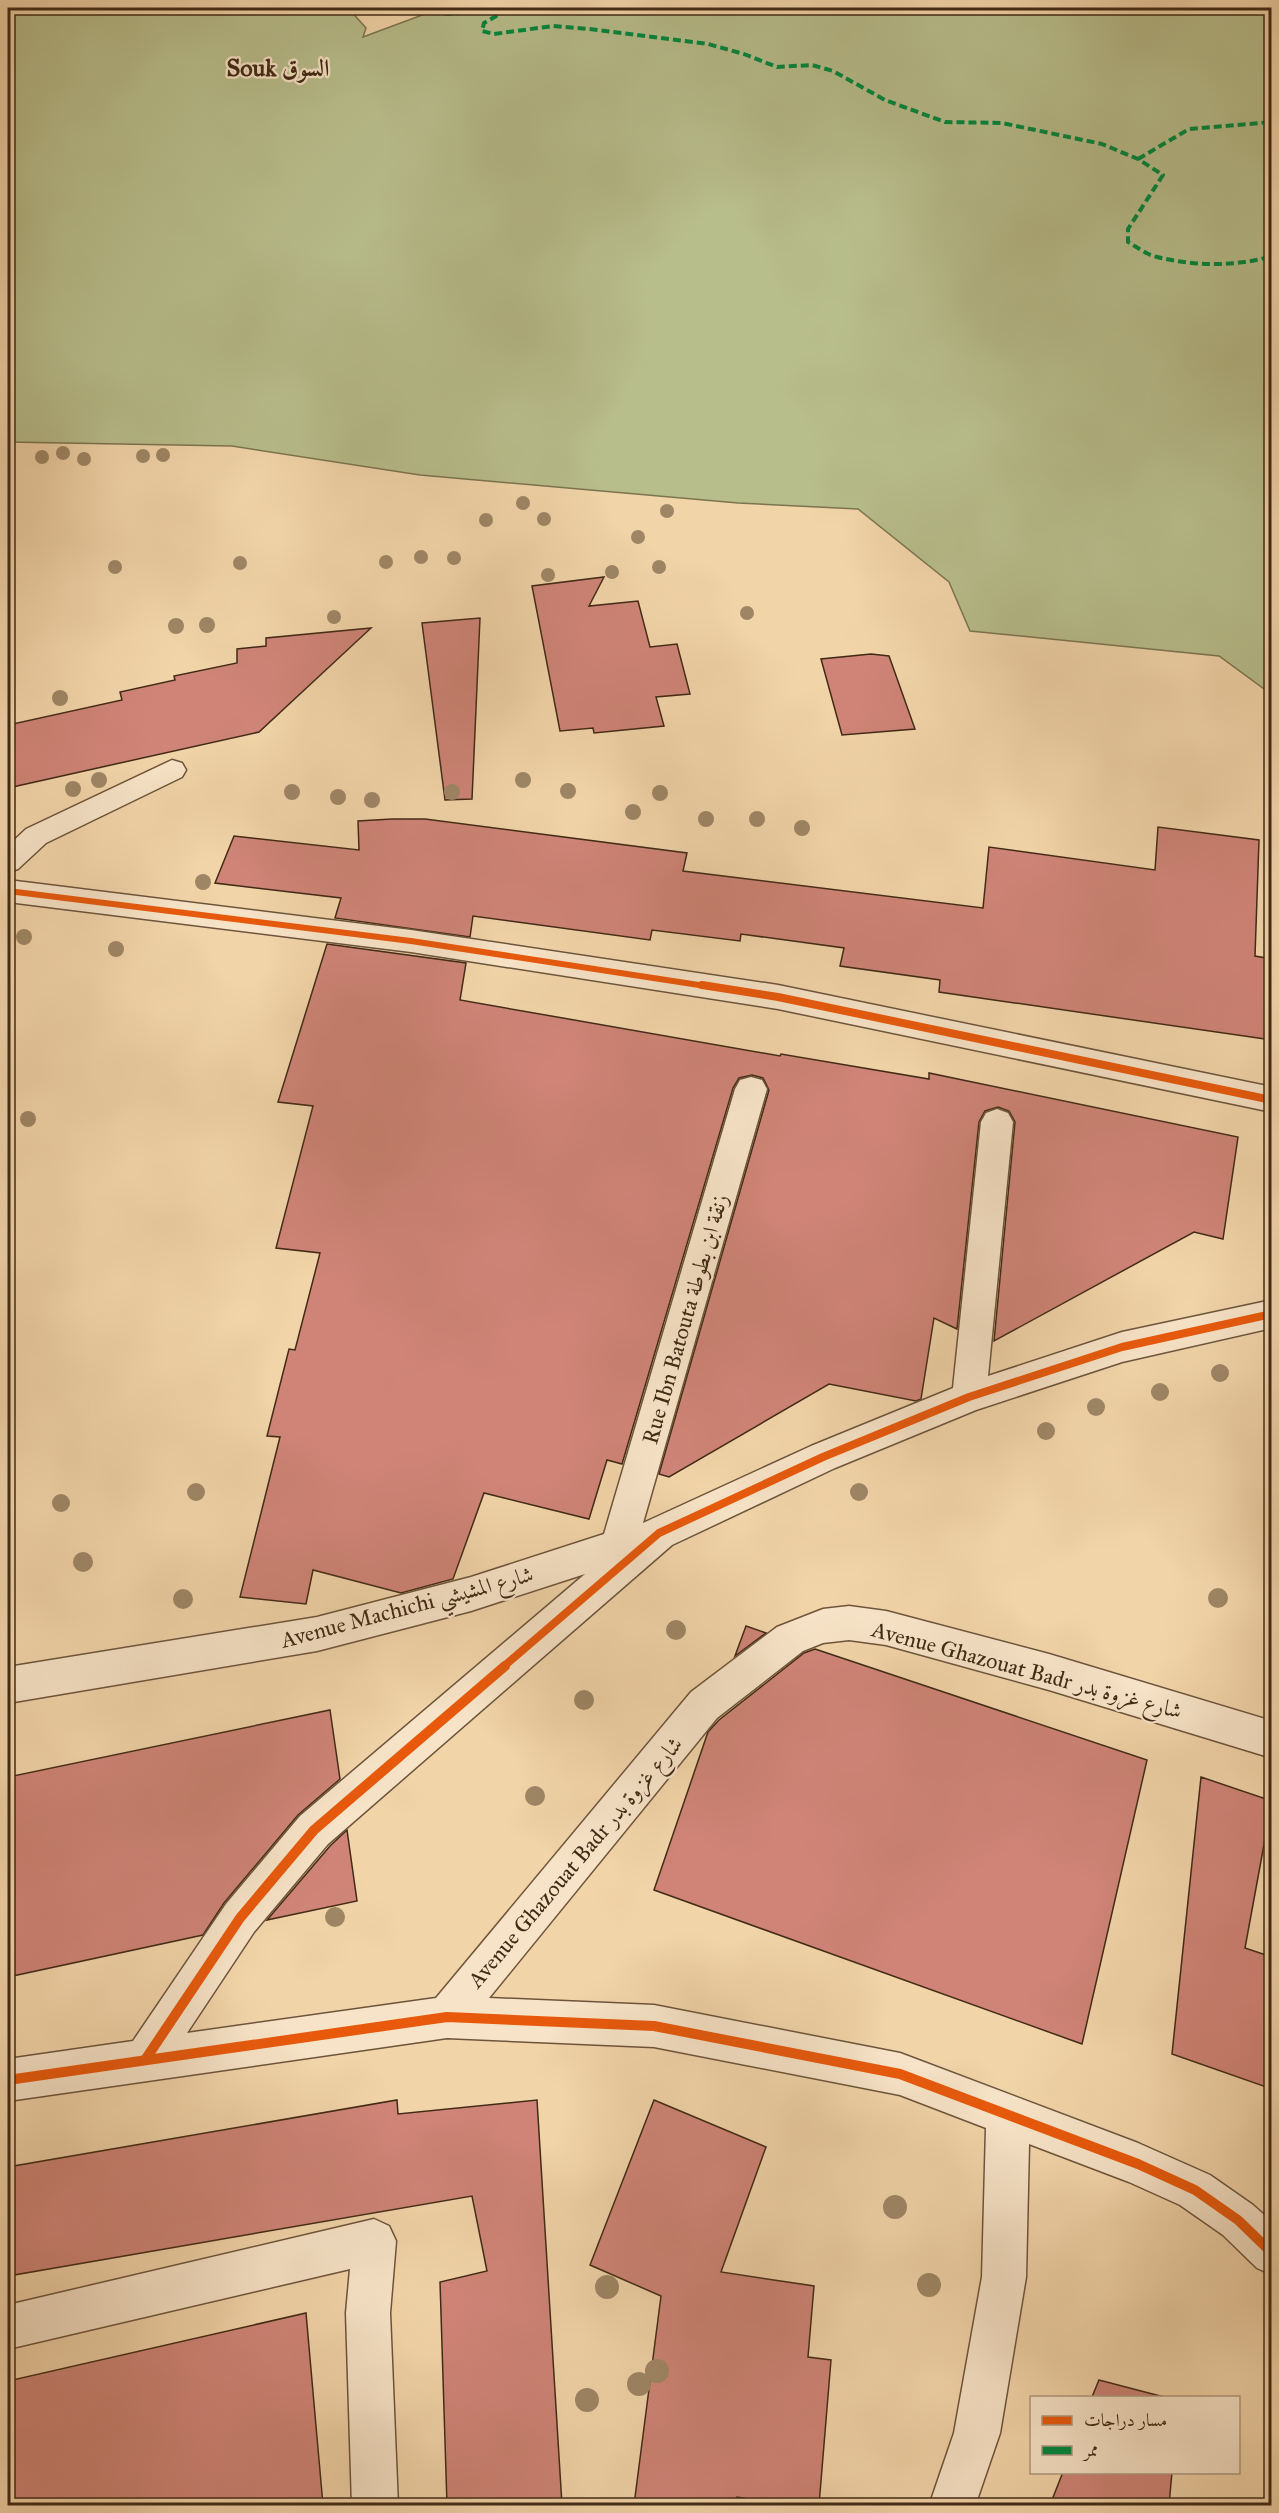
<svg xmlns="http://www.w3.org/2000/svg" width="1279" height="2513" font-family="'IM FELL Great Primer',Amiri,serif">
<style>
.green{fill:#b7bd8b;stroke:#7c7450;stroke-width:1.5}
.building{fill:#cf8477;stroke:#412a16;stroke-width:1.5}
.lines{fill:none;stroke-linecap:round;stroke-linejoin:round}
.minor-casing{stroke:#6d543b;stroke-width:3}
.minor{fill:#f7e3c7;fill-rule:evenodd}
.quiet{stroke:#00873e;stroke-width:4;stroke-dasharray:8 4;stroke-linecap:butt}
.cycleway-far2-casing{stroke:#f7e3c7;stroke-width:9}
.cycleway-far1-casing{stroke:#f7e3c7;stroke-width:11}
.cycleway-casing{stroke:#f7e3c7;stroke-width:14}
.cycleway-far2{stroke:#e8590c;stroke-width:6}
.cycleway-far1{stroke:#e8590c;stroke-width:8}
.cycleway{stroke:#e8590c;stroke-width:10}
.tree{fill:#9e8665}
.labels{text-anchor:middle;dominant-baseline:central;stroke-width:4.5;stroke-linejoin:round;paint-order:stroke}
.street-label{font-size:22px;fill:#412a16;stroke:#f7e3c7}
.far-district-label{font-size:24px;font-weight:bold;fill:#412a16;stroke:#f7e3c7}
</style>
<rect width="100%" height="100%" fill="#f2d4a9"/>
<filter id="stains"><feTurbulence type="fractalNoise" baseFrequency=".00333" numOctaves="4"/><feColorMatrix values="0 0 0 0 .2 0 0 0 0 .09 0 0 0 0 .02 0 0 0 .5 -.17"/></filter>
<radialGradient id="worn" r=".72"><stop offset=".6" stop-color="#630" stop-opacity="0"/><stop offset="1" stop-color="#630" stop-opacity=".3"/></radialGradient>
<!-- green -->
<path class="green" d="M8 8H348L366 28 363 37 441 8H1271V694L1219 656 970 631 949 582 858 509 738 503 420 475 232 446 8 442Z"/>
<!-- building -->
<g class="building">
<path d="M604 577 589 606 638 601 650 647 677 644 690 694 656 697 664 726 594 733 593 728 560 731 532 586Z"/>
<path d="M480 618 472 799 445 800 422 623Z"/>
<path d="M371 628 259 732 8 788V725L122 700 120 692 175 680 174 676 237 663V649L266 646V638Z"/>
<path d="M871 654 889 656 915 729 842 735 821 659Z"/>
<path d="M392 819H425L687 853 683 871 983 908 989 847 1155 870 1158 827 1259 840 1255 956 1272 959V1040L939 992 940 980 840 966 844 948 741 934 740 941 652 930 650 940 473 916 470 937 335 918 341 898 215 883 234 836 359 850 358 821Z"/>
<path d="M327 944 466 963 460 1000 780 1056 781 1054 929 1079V1073L1238 1137 1223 1239 1194 1232 994 1341 1015 1122 1009 1111 998 1107 985 1111 979 1122 957 1329 934 1318 921 1399 916 1401 829 1384 669 1477 659 1474 769 1090 763 1078 752 1075 739 1078 733 1088 622 1464 607 1460 589 1519 484 1493 453 1579 401 1593 313 1570 306 1604 240 1597 280 1437 267 1436 289 1349 295 1350 320 1253 276 1248 313 1106 278 1102Z"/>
<path d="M746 1626 766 1633 735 1656Z"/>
<path d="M815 1649 1147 1760 1082 2044 654 1890 708 1732 719 1720 804 1653Z"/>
<path d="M330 1710 340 1779 298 1815 224 1903 203 1935 8 1977V1777Z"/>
<path d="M1201 1777 1272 1801 1245 1948 1272 1957V2089L1172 2054Z"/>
<path d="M347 1830 357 1901 267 1920 330 1846Z"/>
<path d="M397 2100 398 2114 537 2100 562 2505H447L440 2282 487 2271 472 2196 8 2276V2167Z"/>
<path d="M654 2100 766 2147 721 2272 814 2286 808 2357 831 2360 819 2505H789L737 2497 736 2505H634L661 2296 590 2265Z"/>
<path d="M306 2313 323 2505H8V2381Z"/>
<path d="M1099 2380 1164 2397H1092Z"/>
<path d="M1063 2472H1172L1169 2505H1050Z"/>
</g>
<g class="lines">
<defs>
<g id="minor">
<path d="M172 760 182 763 186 770 182 777 46 843 18 869 8 872V846L26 829Z"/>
<path d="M8 880 411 930 778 985 1272 1087V1112L778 1009 411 952 8 902Z"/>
<path d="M751 1077 762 1080 767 1089 643 1523 811 1446 953 1388 981 1122 986 1113 997 1109 1008 1113 1013 1122 988 1376 1122 1332 1272 1300V1328L1122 1362 976 1410 835 1468 672 1545 328 1844 254 1932 187 2033 436 1998 691 1692 777 1627 823 1609 849 1606 886 1611 1049 1654 1272 1721V1758L1049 1690 886 1645 849 1640 823 1643 803 1651 717 1718 489 1998 654 2005 900 2053 1138 2143 1210 2175 1253 2205 1272 2222V2275L1257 2268 1223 2235 1180 2205 1129 2182 1029 2144 1026 2277 1000 2433 975 2506H929L954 2433 982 2277 986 2128 900 2095 654 2047 447 2038 8 2101V2059L133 2041 226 1904 300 1816 585 1574 471 1611 317 1651 8 1703V1667L317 1617 471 1577 604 1534 735 1089 740 1080Z"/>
<path d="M374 2219 389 2226 396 2241 390 2313 398 2506H352L346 2313 350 2269 8 2349V2305Z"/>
</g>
</defs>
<!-- minor casing -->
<use href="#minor" class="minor-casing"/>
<!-- minor -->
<use href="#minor" class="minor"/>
<!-- quiet -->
<g class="quiet">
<path d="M410 8 412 12 452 14 494 8 498 15 484 23 482 31 494 34 553 26 589 29 708 44 744 54 777 67 812 65 833 71 885 100 945 122 1002 123 1102 144 1138 159 1163 175 1128 229V242C1137 247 1147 255 1157 257 1194 266 1236 267 1272 256"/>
<path d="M1138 159 1189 129 1272 122"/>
</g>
<defs>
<path id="cycleway-far2" d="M8 891 411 941 712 987"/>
<g id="cycleway-far1">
<path d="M702 985 778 997 1272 1100"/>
<path d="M503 1667 659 1533 823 1457 969 1397 1122 1347 1272 1314"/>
</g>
<g id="cycleway">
<path d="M145 2060 240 1918 314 1830 505 1666"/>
<path d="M8 2080 447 2017 654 2026 900 2074 1138 2164 1195 2190 1238 2220 1272 2253"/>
</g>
</defs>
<!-- cycleway-far2 casing -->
<use href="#cycleway-far2" class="cycleway-far2-casing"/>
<!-- cycleway-far1 casing -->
<use href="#cycleway-far1" class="cycleway-far1-casing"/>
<!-- cycleway casing -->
<use href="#cycleway" class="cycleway-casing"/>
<!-- cycleway-far2 -->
<use href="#cycleway-far2" class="cycleway-far2"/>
<!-- cycleway-far1 -->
<use href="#cycleway-far1" class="cycleway-far1"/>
<!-- cycleway -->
<use href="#cycleway" class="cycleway"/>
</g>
<!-- trees -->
<g class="tree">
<circle cx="63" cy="453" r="7"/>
<circle cx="163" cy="455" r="7"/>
<circle cx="143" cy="456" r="7"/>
<circle cx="42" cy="457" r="7"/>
<circle cx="84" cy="459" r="7"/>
<circle cx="523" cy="503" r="7"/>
<circle cx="667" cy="511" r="7"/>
<circle cx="544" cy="519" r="7"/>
<circle cx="486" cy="520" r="7"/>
<circle cx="638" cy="537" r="7"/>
<circle cx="421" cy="557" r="7"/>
<circle cx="454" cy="558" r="7"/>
<circle cx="386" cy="562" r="7"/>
<circle cx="240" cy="563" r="7"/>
<circle cx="115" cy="567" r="7"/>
<circle cx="659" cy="567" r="7"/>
<circle cx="612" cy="572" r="7"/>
<circle cx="548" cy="575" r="7"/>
<circle cx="747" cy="613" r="7"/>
<circle cx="334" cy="617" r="7"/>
<circle cx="207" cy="625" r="8"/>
<circle cx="176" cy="626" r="8"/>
<circle cx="60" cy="698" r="8"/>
<circle cx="99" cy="780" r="8"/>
<circle cx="523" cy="780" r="8"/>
<circle cx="73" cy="789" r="8"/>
<circle cx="568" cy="791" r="8"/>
<circle cx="292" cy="792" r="8"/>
<circle cx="452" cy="792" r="8"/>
<circle cx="660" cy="793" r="8"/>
<circle cx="338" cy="797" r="8"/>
<circle cx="372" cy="800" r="8"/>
<circle cx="633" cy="812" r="8"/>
<circle cx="706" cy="819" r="8"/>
<circle cx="757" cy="819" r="8"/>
<circle cx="802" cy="828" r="8"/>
<circle cx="203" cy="882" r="8"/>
<circle cx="24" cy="937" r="8"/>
<circle cx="116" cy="949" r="8"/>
<circle cx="28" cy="1119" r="8"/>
<circle cx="1220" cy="1373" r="9"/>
<circle cx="1160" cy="1392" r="9"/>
<circle cx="1096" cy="1407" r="9"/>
<circle cx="1046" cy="1431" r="9"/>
<circle cx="196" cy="1492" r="9"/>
<circle cx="859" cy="1492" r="9"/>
<circle cx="61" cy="1503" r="9"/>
<circle cx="83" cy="1562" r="10"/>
<circle cx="1218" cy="1598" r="10"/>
<circle cx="183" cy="1599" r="10"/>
<circle cx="676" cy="1630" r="10"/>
<circle cx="584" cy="1700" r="10"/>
<circle cx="535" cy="1796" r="10"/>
<circle cx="335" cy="1917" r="10"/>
<circle cx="895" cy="2207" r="12"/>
<circle cx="929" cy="2285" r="12"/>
<circle cx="607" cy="2287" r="12"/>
<circle cx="657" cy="2371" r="12"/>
<circle cx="639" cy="2384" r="12"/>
<circle cx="587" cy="2400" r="12"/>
</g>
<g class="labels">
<!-- street labels -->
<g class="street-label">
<text transform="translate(685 1319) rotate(-74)">Rue Ibn Batouta زنقة ابن بطوطة</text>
<text transform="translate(407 1607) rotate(-15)">Avenue Machichi شارع المشيشي</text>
<text transform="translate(1027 1670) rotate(15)">Avenue Ghazouat Badr شارع غزوة بدر</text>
<text transform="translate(575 1862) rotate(-50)">Avenue Ghazouat Badr شارع غزوة بدر</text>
</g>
<!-- far-district labels -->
<g class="far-district-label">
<text x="278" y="68">Souk السوق</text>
</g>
</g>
<!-- margin -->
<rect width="1279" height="2513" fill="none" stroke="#f2d4a9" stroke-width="30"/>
<rect x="9" y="9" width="1261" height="2495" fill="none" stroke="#412a16" stroke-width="3"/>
<rect x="15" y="15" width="1249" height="2483" fill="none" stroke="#412a16" stroke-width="1.5"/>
<!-- legend -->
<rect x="1030" y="2396" width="210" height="78" fill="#f7e3c7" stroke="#ae9980" stroke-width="1.5"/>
<rect x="1042" y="2416" width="30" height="9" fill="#e8590c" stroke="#ae9980" stroke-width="1.5"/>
<text x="1084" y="2426" font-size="18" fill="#412a16">مسار دراجات</text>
<rect x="1042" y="2446" width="30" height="9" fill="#00873e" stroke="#ae9980" stroke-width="1.5"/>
<text x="1084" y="2456" font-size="18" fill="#412a16">ممر</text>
<rect width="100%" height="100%" filter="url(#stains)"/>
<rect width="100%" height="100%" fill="url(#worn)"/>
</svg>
